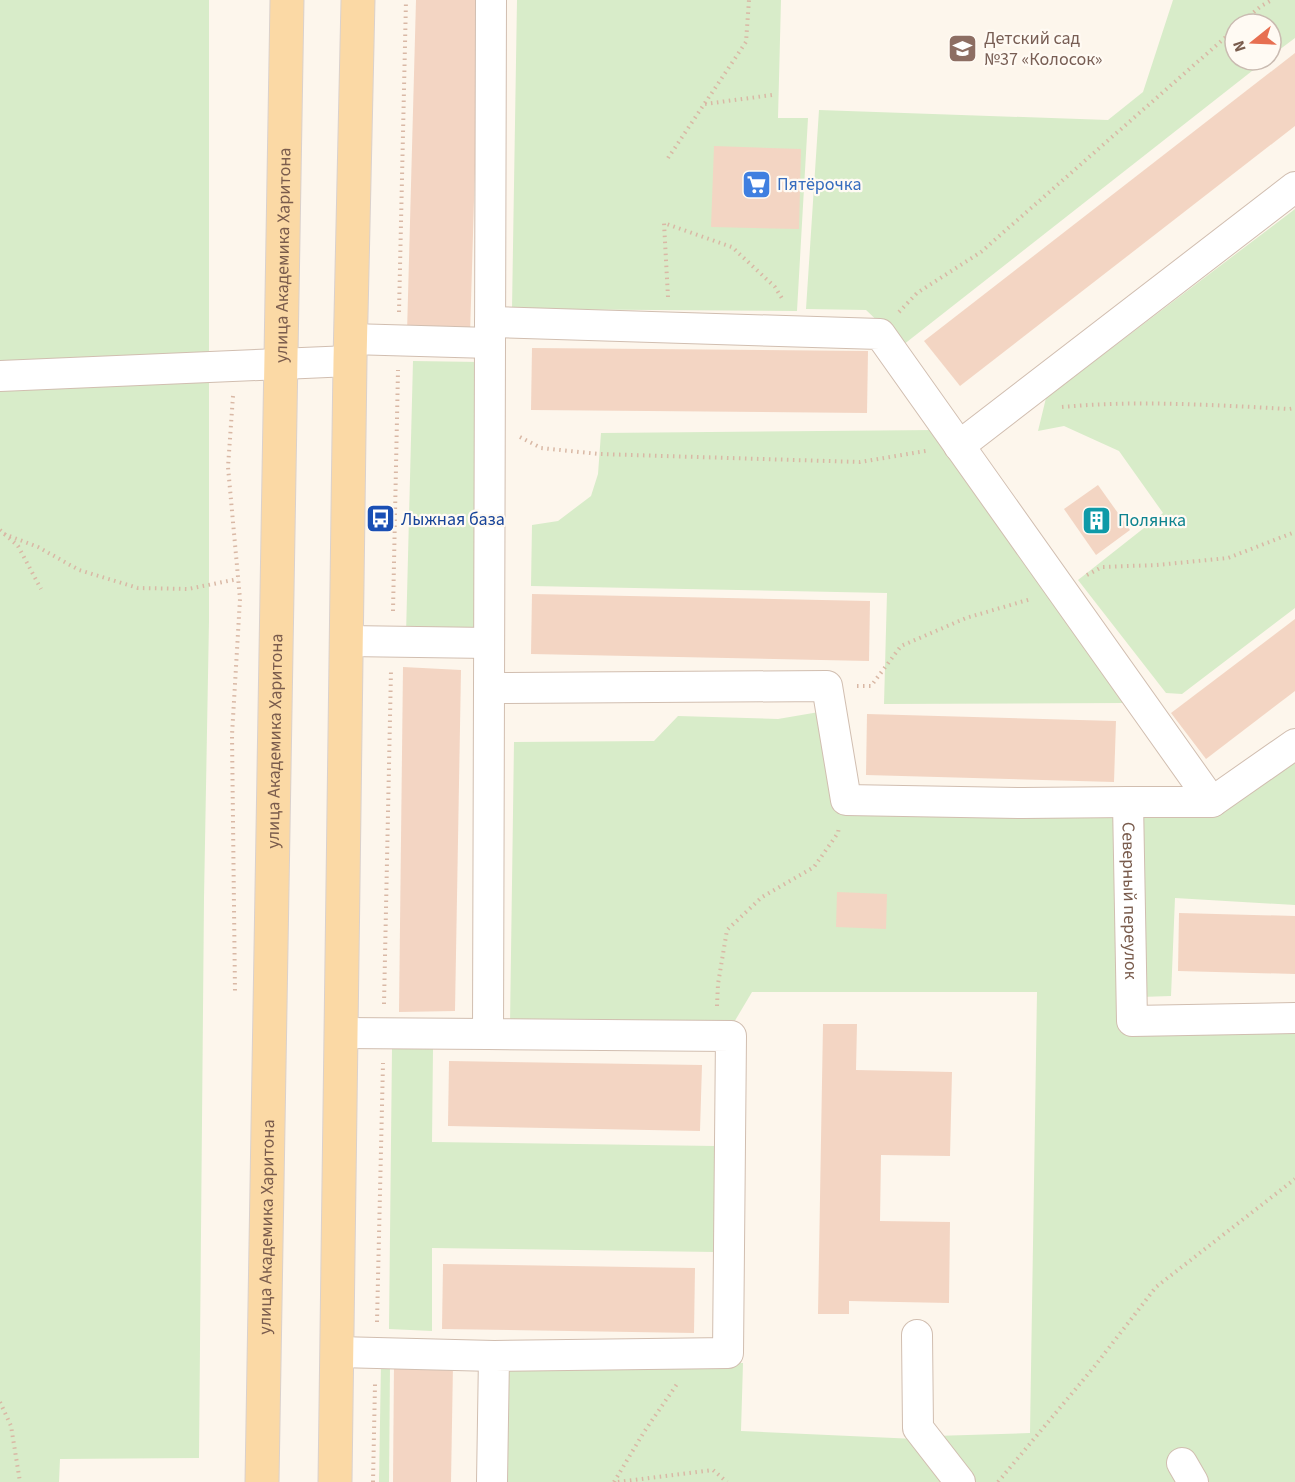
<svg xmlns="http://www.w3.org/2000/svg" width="1295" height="1482" font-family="'Source Sans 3',sans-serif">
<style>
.green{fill:#d8ecc9}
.building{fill:#f3d5c3}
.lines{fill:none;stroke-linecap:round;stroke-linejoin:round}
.minor-casing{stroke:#d1beb0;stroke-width:32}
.major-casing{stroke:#dad1cd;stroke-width:35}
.path{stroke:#d9b8a5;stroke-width:4;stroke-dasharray:1.5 4.5;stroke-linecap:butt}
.minor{stroke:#fff;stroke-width:30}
.major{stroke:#fbd9a5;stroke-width:33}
.labels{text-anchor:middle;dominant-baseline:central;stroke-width:4.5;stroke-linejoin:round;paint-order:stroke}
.education-label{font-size:18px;fill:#785e54;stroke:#fffaf3;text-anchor:start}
.shop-label{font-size:18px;fill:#366cbe;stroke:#fffaf3;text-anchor:start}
.street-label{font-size:18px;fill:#7a5c4d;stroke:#fffaf3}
.transit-label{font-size:18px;fill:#164399;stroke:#fffaf3;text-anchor:start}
.culture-label{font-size:18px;fill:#0d838f;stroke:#fffaf3;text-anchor:start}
</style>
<rect width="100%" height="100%" fill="#fdf6ec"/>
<!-- green -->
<g class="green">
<path d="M0 0H209V621L204 898 199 1458 60 1459 59 1482H0Z"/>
<path d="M517 0H781L778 118H808L797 311 512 309Z"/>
<path d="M1173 0H1295V38L1271 56V24H1235V60H1266L903 345 866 310 806 309 819 110 1108 120 1143 92Z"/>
<path d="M1295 209V608L1182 694 1166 693 1078 580 1163 513 1119 451 1064 426 1038 431 1046 398Z"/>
<path d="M413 361 480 362 479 636 406 635Z"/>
<path d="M936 430 1125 703 884 704 887 593 531 586 532 525 558 521 591 496 598 474 601 433Z"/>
<path d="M819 712 848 814 1116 817 1119 1031H1295V1482H975L934 1436 1030 1433 1037 992H752L733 1024 510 1025 514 742 654 741 678 716 778 719Z"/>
<path d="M1295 761V905L1175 898 1171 996 1140 997 1142 812Z"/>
<path d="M392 1048 433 1049 432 1142 715 1146V1252L432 1248V1331L389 1329Z"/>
<path d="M381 1363 390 1364 389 1482H379Z"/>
<path d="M701 1363H743L741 1431 916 1439 951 1482H501L502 1365Z"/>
</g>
<!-- building -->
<g class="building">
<path d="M416 0H480L470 335 407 333Z"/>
<path d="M1295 53V126L960 386 924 341Z"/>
<path d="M714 146 801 149 799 229 711 227Z"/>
<path d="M532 348 868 351 867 413 531 410Z"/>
<path d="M1098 485 1130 530 1096 555 1064 509Z"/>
<path d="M532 594 870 601 869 661 531 654Z"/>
<path d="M1295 619V691L1206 759 1171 713Z"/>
<path d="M403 667 461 670 455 1011 399 1012Z"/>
<path d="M867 714 1116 721 1114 782 866 775Z"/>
<path d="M837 892 887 894 886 929 836 927Z"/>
<path d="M1179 913 1295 916V974L1178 971Z"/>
<path d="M823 1024H857L856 1070 952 1072 950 1156 881 1155 880 1221 950 1222 949 1303 849 1301V1314H818Z"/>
<path d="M449 1061 702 1065 700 1131 448 1126Z"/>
<path d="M443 1264 695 1268 694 1333 442 1329Z"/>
<path d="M394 1362 453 1364 451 1482H393Z"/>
</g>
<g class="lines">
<defs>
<g id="minor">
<path d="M491 0 488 1034 731 1036 728 1353 494 1356 492 1482"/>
<path d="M490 322 880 334 1212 802"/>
<path d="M350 339 490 343"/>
<path d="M0 376 350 361"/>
<path d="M959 446 1295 187"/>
<path d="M347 641 489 643"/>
<path d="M489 688 827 686 846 800 1023 803 1128 802"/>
<path id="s1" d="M1295 744 1212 802H1128L1132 1021 1295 1018"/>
<path d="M342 1033 488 1034"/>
<path d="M917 1335 918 1428 960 1482"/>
<path d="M338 1352 494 1356"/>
<path d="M1182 1463 1193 1482"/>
</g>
<g id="major">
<path id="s2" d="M262 1482 287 0"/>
<path d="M335 1482 350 361 358 0"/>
</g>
</defs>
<!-- minor casing -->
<use href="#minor" class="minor-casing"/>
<!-- major casing -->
<use href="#major" class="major-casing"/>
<!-- path -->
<g class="path">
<path d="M1240 24 1261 6 1272 0"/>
<path d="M705 104 772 95"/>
<path d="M668 158 746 42 749 0"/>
<path d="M668 297 664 223 732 247 775 287 783 300"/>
<path d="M399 312 406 0"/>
<path d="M899 312 917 293 981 252 1235 29"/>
<path d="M233 396 228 467 240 599 232 735 235 993"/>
<path d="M1062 407C1138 400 1214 405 1289 409L1295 408"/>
<path d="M520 437 541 448 599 454 860 462 926 451"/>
<path d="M0 530 18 546 41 589"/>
<path d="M4 534 38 547 79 570 138 588 188 589 238 579"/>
<path d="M1087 575 1102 567 1157 565 1228 558 1295 532"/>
<path d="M393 611 398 370"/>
<path d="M857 686H871L901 646 966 618 1031 599"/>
<path d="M384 1004 391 670"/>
<path d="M717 1006 718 984 727 930 762 897 814 867 838 833 839 827"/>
<path d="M377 1322 383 1063"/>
<path d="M0 1402 11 1426 20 1482"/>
<path d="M373 1482 375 1384"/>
<path d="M614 1482 644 1432 677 1384"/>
<path d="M618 1482 713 1470 727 1482"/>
<path d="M998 1482 1094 1367 1156 1287 1295 1179"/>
</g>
<!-- minor -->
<use href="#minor" class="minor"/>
<!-- major -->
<use href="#major" class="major"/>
</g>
<!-- icons -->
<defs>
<symbol id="school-square" viewBox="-11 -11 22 22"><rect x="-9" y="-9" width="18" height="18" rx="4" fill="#8d6e63" stroke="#fffaf3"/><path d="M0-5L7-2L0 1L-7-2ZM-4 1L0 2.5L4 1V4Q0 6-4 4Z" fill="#fff"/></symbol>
<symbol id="supermarket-square" viewBox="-11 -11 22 22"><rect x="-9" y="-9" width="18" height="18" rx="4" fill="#3f7fe0" stroke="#fffaf3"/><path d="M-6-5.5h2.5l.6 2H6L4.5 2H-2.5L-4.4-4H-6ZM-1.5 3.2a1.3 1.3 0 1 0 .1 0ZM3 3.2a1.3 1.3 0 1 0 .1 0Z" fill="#fff"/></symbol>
<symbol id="bus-square" viewBox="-11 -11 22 22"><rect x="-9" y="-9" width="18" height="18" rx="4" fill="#1a4fb4" stroke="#fffaf3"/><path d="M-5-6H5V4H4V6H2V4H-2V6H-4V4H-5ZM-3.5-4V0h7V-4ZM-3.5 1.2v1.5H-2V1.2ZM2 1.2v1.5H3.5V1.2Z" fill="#fff"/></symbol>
<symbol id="building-square" viewBox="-11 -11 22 22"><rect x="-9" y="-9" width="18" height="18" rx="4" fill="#0f9aa8" stroke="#fffaf3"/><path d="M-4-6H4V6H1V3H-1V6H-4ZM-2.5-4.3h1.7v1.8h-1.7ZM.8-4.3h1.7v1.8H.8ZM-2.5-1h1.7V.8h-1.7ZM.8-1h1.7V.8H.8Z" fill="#fff"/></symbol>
</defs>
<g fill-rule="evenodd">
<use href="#school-square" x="946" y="32" width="33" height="33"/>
<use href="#supermarket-square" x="740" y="168" width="33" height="33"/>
<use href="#bus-square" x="364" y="502" width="33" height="33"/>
<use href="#building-square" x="1080" y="504" width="33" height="33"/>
</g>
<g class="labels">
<!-- education labels -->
<g class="education-label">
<text x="984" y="38">Детский сад<tspan x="984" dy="21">№37 «Колосок»</tspan></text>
</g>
<!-- shop labels -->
<g class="shop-label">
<text x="777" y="184">Пятёрочка</text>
</g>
<!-- street labels -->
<g class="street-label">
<text stroke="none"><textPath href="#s2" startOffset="1227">улица Академика Харитона</textPath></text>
<text stroke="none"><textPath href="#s2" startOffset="741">улица Академика Харитона</textPath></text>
<text stroke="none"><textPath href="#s1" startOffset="284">Северный переулок</textPath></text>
<text stroke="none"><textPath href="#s2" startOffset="255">улица Академика Харитона</textPath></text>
</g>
<!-- transit labels -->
<g class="transit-label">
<text x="401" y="519">Лыжная база</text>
</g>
<!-- culture labels -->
<g class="culture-label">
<text x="1118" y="520">Полянка</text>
</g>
</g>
<!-- north arrow -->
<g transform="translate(1253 42) rotate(252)"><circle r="28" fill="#fffaf3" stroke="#cabbb1" stroke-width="1.5"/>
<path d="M0-4.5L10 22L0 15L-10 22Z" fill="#e76f51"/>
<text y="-9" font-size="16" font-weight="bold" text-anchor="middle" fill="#7a5c4d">N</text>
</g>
</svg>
